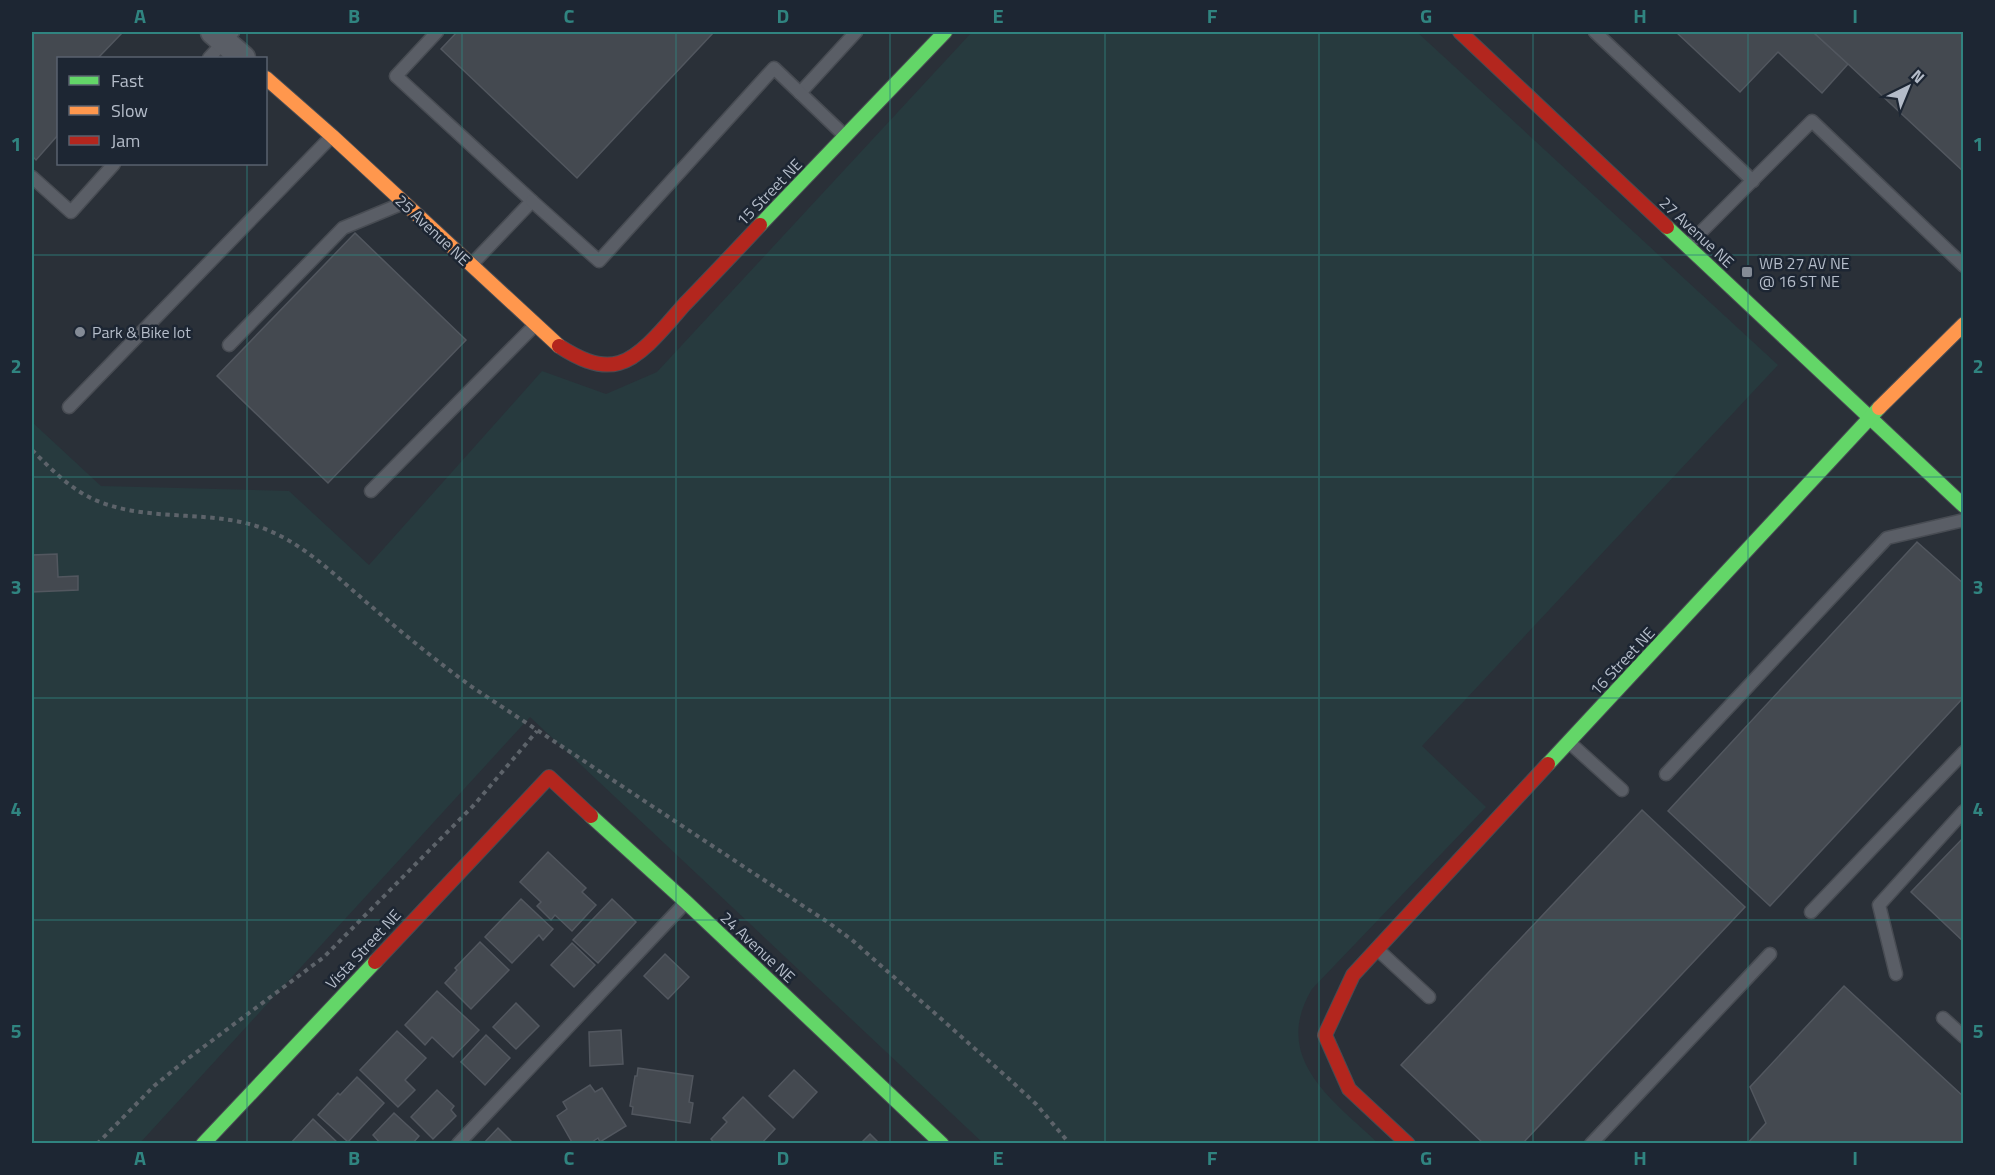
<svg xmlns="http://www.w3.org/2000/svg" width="1995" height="1175" font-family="'Titillium Web',sans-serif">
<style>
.green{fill:#273a3e}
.building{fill:#444950;stroke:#52575f;stroke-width:1.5}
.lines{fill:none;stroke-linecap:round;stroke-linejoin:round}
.lane-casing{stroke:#484c53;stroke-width:15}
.street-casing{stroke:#484c53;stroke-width:27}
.fast-casing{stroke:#484c53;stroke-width:16}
.slow-casing{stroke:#484c53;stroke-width:16}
.jam-casing{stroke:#484c53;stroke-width:16}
.path{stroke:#5d636a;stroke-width:4;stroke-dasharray:4.5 4.5;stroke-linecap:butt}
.lane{stroke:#5a5e66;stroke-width:12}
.street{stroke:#5a5e66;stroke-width:24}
.fast{stroke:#63d668;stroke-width:14}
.slow{stroke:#ff974d;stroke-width:14}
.jam{stroke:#b3261e;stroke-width:14}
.grid{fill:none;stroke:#308480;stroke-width:1.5;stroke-opacity:0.55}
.poi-dot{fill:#848b96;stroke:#1d2633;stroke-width:2}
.labels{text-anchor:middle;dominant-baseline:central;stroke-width:5;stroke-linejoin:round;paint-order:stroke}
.street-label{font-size:16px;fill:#b4bcc9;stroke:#1d2633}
.poi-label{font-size:16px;fill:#b4bcc9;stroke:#1d2633;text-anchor:start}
.neatline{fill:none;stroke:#308480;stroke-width:2}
.grid-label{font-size:20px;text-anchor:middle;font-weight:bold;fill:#308480}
</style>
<rect width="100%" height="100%" fill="#2a3038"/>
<!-- green -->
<path class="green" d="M972 32H1417L1778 365 1422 746 1486 807 1312 989C1270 1059 1334 1101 1379 1144L983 1143 530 717 140 1143H32V422L101 486 289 491 369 565 542 371 606 394 657 372Z"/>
<!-- building -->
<g class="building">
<path d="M32 32H123L98 58H58V135L36 160 32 156Z"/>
<path d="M457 32H714L577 178 441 49Z"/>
<path d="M1676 32H1813L1848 64 1822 93 1778 52 1740 92Z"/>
<path d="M1813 32H1964V172L1848 64Z"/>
<path d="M355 233 466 340 328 483 217 376Z"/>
<path d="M1917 542 1964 584V697L1770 906 1668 811Z"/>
<path d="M57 554 58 577 78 576V590L32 592V555Z"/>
<path d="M1642 810 1745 907 1522 1144H1484L1401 1065Z"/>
<path d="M1964 837V942L1911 892Z"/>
<path d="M548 852 586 888 582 892 596 905 572 931 555 915 551 920 537 906 541 902 520 882Z"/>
<path d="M521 899 553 929 543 940 539 935 512 963 485 937Z"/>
<path d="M612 899 636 922 598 963 573 940Z"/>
<path d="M480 942 509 970 471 1009 445 983 457 970 455 968Z"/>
<path d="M572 943 595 965 574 987 551 965Z"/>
<path d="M665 954 689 977 668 999 644 976Z"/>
<path d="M1844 986 1964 1097V1144H1747L1766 1123 1750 1087Z"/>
<path d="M437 991 479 1030 453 1057 432 1037 425 1045 405 1025Z"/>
<path d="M516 1003 539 1026 516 1049 493 1027Z"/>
<path d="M621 1030 623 1064 590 1066 589 1032Z"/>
<path d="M397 1031 426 1058 405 1080 415 1090 398 1107 360 1070Z"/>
<path d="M486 1035 510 1058 485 1085 461 1062Z"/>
<path d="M638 1068 693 1076 689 1102 693 1103 690 1123 632 1114 633 1107 630 1106 635 1076H637Z"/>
<path d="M794 1070 817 1092 793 1118 769 1096Z"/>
<path d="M357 1077 384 1103 348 1142 318 1115 338 1093 340 1095Z"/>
<path d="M590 1085 595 1092 602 1088 626 1126 600 1142 598 1138 589 1144H573L557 1116 567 1109 563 1102Z"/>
<path d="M437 1090 454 1106 451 1110 456 1116 433 1139 411 1117Z"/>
<path d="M743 1097 775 1129 761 1144H715L711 1139 727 1122 723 1118Z"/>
<path d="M394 1113 419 1136 412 1144H381L373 1135Z"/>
<path d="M313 1119 339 1144H290Z"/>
<path d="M498 1128 514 1144H483Z"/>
<path d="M870 1134 880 1144H860Z"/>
</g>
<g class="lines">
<defs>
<g id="lane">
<path d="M437 32 396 76 532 201 472 264"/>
<path d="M1595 32 1753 181"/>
<path d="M209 58 233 32"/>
<path d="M800 93 856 32"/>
<path d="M32 177 71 212 114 164"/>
<path d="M532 201 599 261 774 68 844 135"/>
<path d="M1689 244 1812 121 1964 266"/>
<path d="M229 345 343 228 401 204"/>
<path d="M69 407 331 137"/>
<path d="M371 491 534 326"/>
<path d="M1570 743 1622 790"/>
<path d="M1666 774 1887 538 1964 520"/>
<path d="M1811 912 1964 752"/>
<path d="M1377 949 1429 997"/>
<path d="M1896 974 1879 905 1964 811"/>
<path d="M1943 1018 1964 1037"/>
<path d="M458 1144 685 903"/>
<path d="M1591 1144 1770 954"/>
</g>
<path id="street" d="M213 32 243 58"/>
<g id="fast">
<path d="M760 225 945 32"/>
<path d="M1667 227 1964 506"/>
<path d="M1548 764 1879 408"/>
<path d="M591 816 686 902 942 1144"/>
<path d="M203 1144 375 962"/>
</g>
<g id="slow">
<path d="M266 78 332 136 559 346"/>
<path d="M1879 408 1964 324"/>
</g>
<g id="jam">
<path d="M1460 32 1667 227"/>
<path d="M559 346C576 357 598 369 619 363 642 357 668 323 684 305 709 279 735 252 760 225"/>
<path d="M375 962 549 777 591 816"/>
<path d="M1408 1144 1349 1089 1325 1035 1353 975 1548 764"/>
</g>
</defs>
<!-- lane casing -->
<use href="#lane" class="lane-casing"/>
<!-- street casing -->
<use href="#street" class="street-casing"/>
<!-- fast casing -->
<use href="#fast" class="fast-casing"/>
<!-- slow casing -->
<use href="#slow" class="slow-casing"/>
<!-- jam casing -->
<use href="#jam" class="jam-casing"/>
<!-- path -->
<g class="path">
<path d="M32 450C52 470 73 492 100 502 154 523 216 508 270 531 307 547 336 576 365 601 400 631 435 660 472 687L829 923 852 940 1008 1078 1036 1104 1070 1144"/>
<path d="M97 1144 154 1086 186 1060 324 957 474 805 537 731"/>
</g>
<!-- lane -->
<use href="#lane" class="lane"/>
<!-- street -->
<use href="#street" class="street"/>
<!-- fast -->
<use href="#fast" class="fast"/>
<!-- slow -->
<use href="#slow" class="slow"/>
<!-- jam -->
<use href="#jam" class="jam"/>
</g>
<!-- grid -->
<path class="grid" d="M247 32V58M462 32V1144M676 32V1144M890 32V1144M1105 32V1144M1319 32V1144M1533 32V1144M1748 32V1144M247 164V1144M32 255H1964M32 477H1964M32 698H1964M32 920H1964"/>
<!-- markers -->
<g class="poi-dot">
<rect x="1741" y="266" width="12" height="12" rx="3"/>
<circle cx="80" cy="332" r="6"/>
</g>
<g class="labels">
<!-- street labels -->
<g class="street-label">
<text transform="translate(769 192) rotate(-46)">15 Street NE</text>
<text transform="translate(433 230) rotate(43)">25 Avenue NE</text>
<text transform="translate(1697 232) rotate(43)">27 Avenue NE</text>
<text transform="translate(1622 661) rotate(-47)">16 Street NE</text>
<text transform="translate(758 947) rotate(43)">24 Avenue NE</text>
<text transform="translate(363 949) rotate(-47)">Vista Street NE</text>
</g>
<!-- poi labels -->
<g class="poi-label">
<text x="1759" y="263">WB 27 AV NE<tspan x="1759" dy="18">@ 16 ST NE</tspan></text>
<text x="92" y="332">Park &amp; Bike lot</text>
</g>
</g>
<!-- border -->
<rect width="1995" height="1175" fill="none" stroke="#1d2633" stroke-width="66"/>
<!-- legend -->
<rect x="57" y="57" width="210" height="108" fill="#1d2633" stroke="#59626f" stroke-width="1.5"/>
<rect x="69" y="76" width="30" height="9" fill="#63d668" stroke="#59626f" stroke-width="1.5"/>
<text x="111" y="87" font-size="18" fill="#b4bcc9">Fast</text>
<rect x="69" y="106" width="30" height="9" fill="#ff974d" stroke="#59626f" stroke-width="1.5"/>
<text x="111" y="117" font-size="18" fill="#b4bcc9">Slow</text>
<rect x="69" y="136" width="30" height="9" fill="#b3261e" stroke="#59626f" stroke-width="1.5"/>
<text x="111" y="147" font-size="18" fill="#b4bcc9">Jam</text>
<!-- north arrow -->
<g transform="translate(1908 87) rotate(43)" stroke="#1d2633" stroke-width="4.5" paint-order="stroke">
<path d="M0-4.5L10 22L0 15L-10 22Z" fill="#b4bcc9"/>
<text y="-9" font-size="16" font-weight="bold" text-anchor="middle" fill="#b4bcc9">N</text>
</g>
<rect x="33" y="33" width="1929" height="1109" class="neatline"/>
<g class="grid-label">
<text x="140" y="23">A</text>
<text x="354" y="23">B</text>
<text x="569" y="23">C</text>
<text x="783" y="23">D</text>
<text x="998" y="23">E</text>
<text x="1212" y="23">F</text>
<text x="1426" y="23">G</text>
<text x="1640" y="23">H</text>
<text x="1855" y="23">I</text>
<text x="16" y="151">1</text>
<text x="1978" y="151">1</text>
<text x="16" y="373">2</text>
<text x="1978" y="373">2</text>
<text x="16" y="594">3</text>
<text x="1978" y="594">3</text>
<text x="16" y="816">4</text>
<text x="1978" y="816">4</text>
<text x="16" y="1038">5</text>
<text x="1978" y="1038">5</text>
<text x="140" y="1165">A</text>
<text x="354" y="1165">B</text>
<text x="569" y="1165">C</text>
<text x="783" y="1165">D</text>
<text x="998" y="1165">E</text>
<text x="1212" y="1165">F</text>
<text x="1426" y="1165">G</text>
<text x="1640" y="1165">H</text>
<text x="1855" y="1165">I</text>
</g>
</svg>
